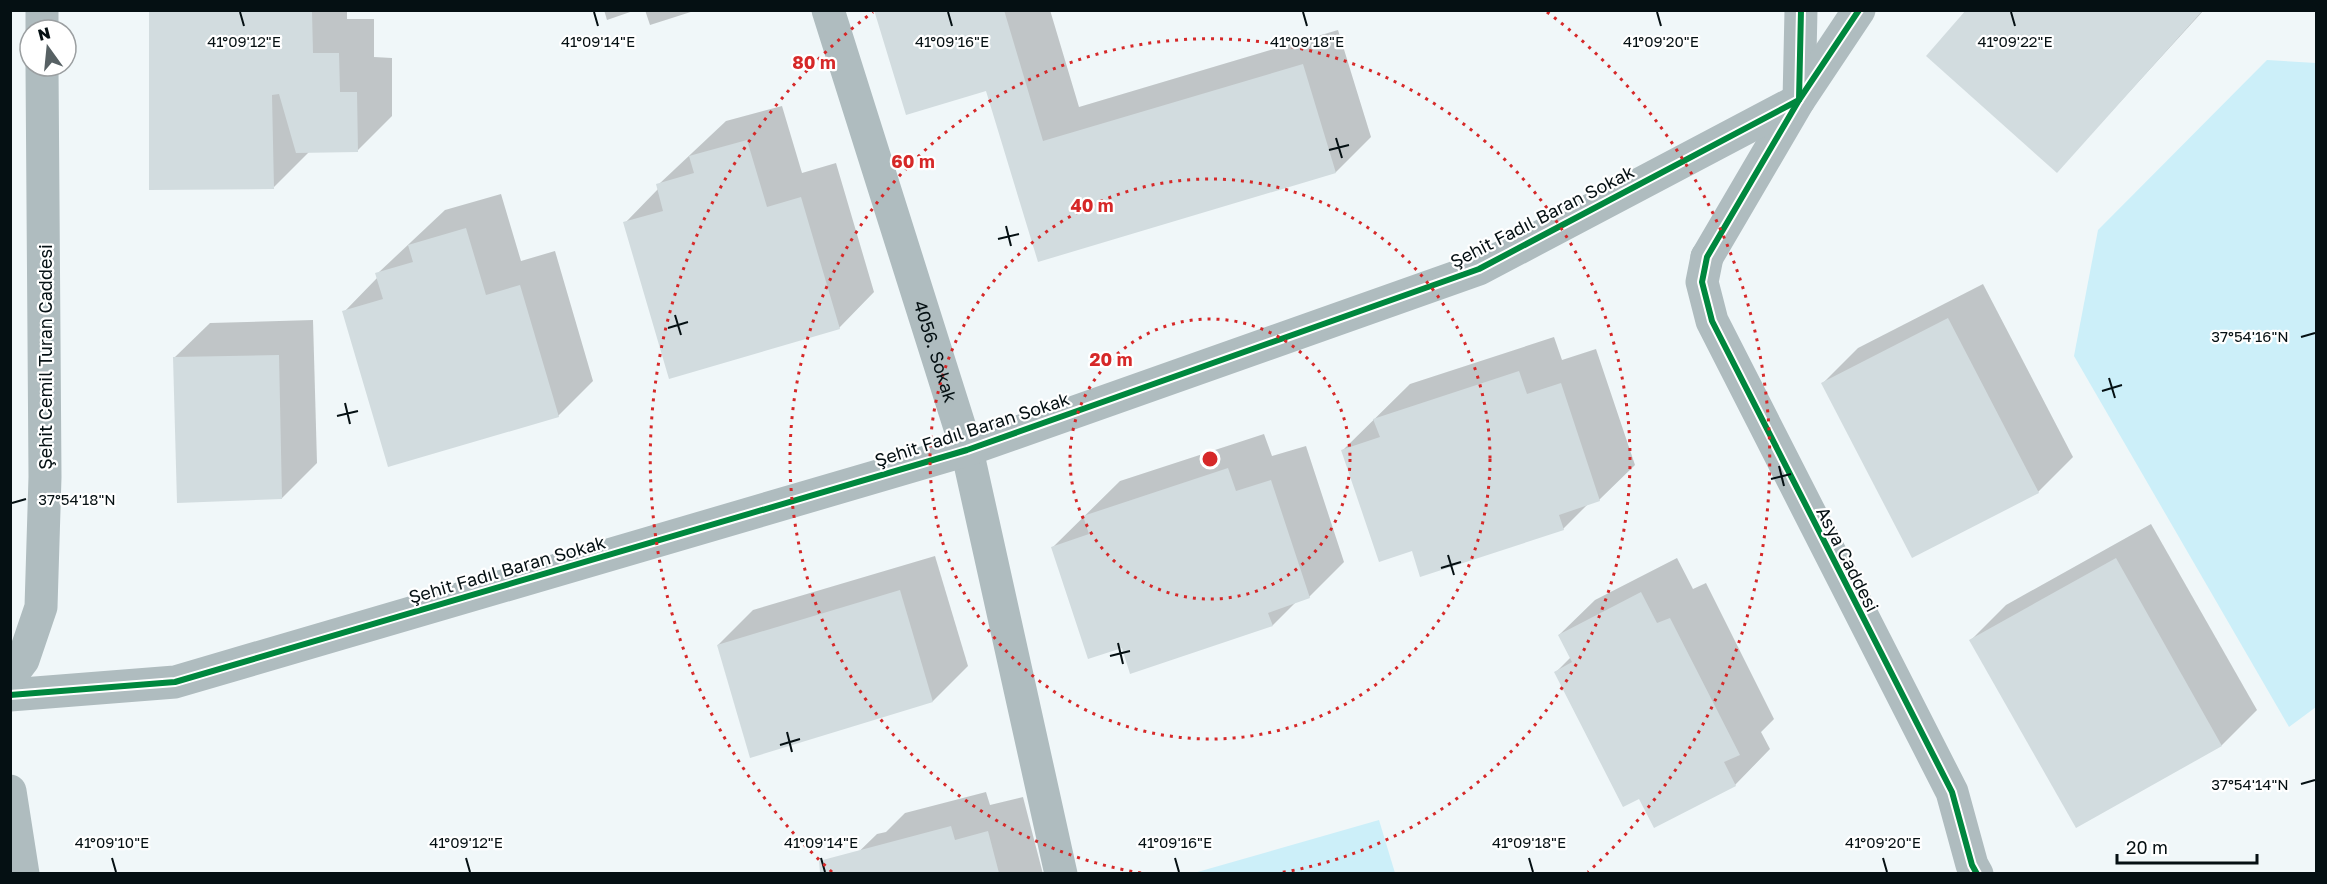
<svg xmlns="http://www.w3.org/2000/svg" width="2327" height="884" font-family="'Golos Text',sans-serif">
<style>
.green{fill:#cceff9}
.shadow{fill:#0003}
.building{fill:#d2dcdf}
.lines{fill:none;stroke-linecap:round;stroke-linejoin:round}
.minor{stroke:#afbcbf;stroke-width:33}
.tertiary{stroke:#afbcbf;stroke-width:33}
.cycleway-casing{stroke:#fff;stroke-width:10}
.cycleway{stroke:#00873e;stroke-width:6}
.ticks{fill:none;stroke:#051013;stroke-width:2}
.ring{fill:none;stroke:#d62828;stroke-width:3;stroke-dasharray:3 6}
.labels{text-anchor:middle;dominant-baseline:central;stroke-width:4.5;stroke-linejoin:round;paint-order:stroke}
.street-label{font-size:18px;fill:#051013;stroke:#fff}
.ticks-label{font-size:15px;text-anchor:middle;fill:#051013;stroke:#fff;stroke-width:4.5;stroke-linejoin:round;paint-order:stroke}
.centre{fill:#d62828;stroke:#fff;stroke-width:3}
.ring-label{font-size:18px;text-anchor:middle;font-weight:bold;fill:#d62828;stroke:#fff;stroke-width:4.5;stroke-linejoin:round;paint-order:stroke}
</style>
<rect width="100%" height="100%" fill="#f0f7f9"/>
<!-- green -->
<g class="green">
<path d="M2267 60 2316 63V707L2289 727 2074 356 2098 230Z"/>
<path d="M1379 820 1395 873H1194Z"/>
</g>
<!-- shadow -->
<g class="shadow">
<path d="M152 10H347V19H374V57L392 58V116L357 151 309 152 274 187 150 13Z"/>
<path d="M604 10H636L607 20Z"/>
<path d="M645 10H697L650 25Z"/>
<path d="M875 10H1050L1079 107 1338 30 1371 137 1336 172 1039 260 987 89Z"/>
<path d="M1968 10H2204L2057 171Z"/>
<path d="M782 106 802 173 836 163 874 292 839 328 625 223 659 188 658 185 726 121Z"/>
<path d="M501 194 521 261 555 251 593 381 558 416 344 312 378 277 377 274 445 210Z"/>
<path d="M1983 284 2073 457 2038 492 1823 383 1858 348Z"/>
<path d="M313 320 317 463 282 498 174 358 210 323Z"/>
<path d="M1554 337 1562 360 1596 349 1635 465 1599 500 1588 504 1563 529 1413 550 1343 450 1410 384Z"/>
<path d="M1264 434 1272 456 1306 446 1344 562 1309 597 1297 601 1273 625 1123 646 1053 547 1120 481Z"/>
<path d="M2151 524 2257 710 2222 745 2077 826 1971 640 2006 605Z"/>
<path d="M935 556 968 666 933 701 751 756 718 645 753 610Z"/>
<path d="M1677 558 1693 589 1706 583 1774 719 1761 732 1770 749 1735 785 1640 797 1556 672 1571 657 1559 635 1595 600Z"/>
<path d="M986 792 990 805 1023 797 1043 874H843L841 869 877 834 886 832 905 813Z"/>
</g>
<!-- building -->
<g class="building">
<path d="M874 10H1004L1043 141 1303 64 1336 173 1038 262 986 91 906 115Z"/>
<path d="M1966 10H2203L2057 173 1926 56Z"/>
<path d="M312 11 313 53H339L340 92H357L358 152 296 153 279 94 272 95 274 189 149 190V12Z"/>
<path d="M747 140 767 207 801 197 840 329 669 379 623 222 663 211 656 184 694 173 689 156Z"/>
<path d="M466 228 486 295 520 285 559 417 388 467 342 311 383 299 375 273 413 262 408 245Z"/>
<path d="M1948 318 2039 493 1912 558 1821 383Z"/>
<path d="M279 355 282 499 177 503 173 357Z"/>
<path d="M1519 371 1527 394 1561 383 1600 501 1559 515 1564 530 1420 577 1412 551 1379 562 1341 450 1380 437 1373 419Z"/>
<path d="M1228 468 1236 491 1271 480 1310 598 1268 613 1273 626 1130 674 1122 648 1088 659 1051 547 1089 534 1083 516Z"/>
<path d="M2116 558 2222 746 2076 828 1969 640Z"/>
<path d="M900 590 933 702 750 758 717 645Z"/>
<path d="M1641 592 1657 623 1670 618 1740 755 1724 762 1736 786 1654 828 1639 799 1623 807 1554 672 1572 662 1558 635Z"/>
<path d="M951 826 955 840 988 831 999 873H820L819 861Z"/>
</g>
<g class="lines">
<!-- minor -->
<g class="minor">
<path id="s1" d="M828 10 967 450 1061 874"/>
<path d="M1707 257 1799 100 1801 10"/>
<path d="M10 695 175 682 967 450 1479 269 1799 100 1859 10"/>
<path d="M10 791 23 874"/>
</g>
<!-- tertiary -->
<g class="tertiary">
<path d="M42 10V30"/>
<path d="M1707 257 1702 282 1712 321 1952 792 1972 865 1977 874"/>
<path d="M10 677 23 660 41 607 45 477 42 66"/>
</g>
<defs>
<g id="cycleway">
<path d="M1801 10 1799 100 1707 257 1702 282 1712 321 1952 792 1972 865 1977 874"/>
<path d="M10 695 175 682 967 450 1479 269 1799 100 1859 10"/>
</g>
</defs>
<!-- cycleway casing -->
<use href="#cycleway" class="cycleway-casing"/>
<!-- cycleway -->
<use href="#cycleway" class="cycleway"/>
</g>
<!-- ticks -->
<path class="ticks" d="M240 12 244 26M594 12 598 26M948 12 952 26M1303 12 1307 26M1657 12 1661 26M2011 12 2015 26M1336 138 1342 158M1329 150 1349 145M1006 226 1011 246M998 239 1019 234M675 315 681 335M668 328 688 322M2301 337 2315 333M2109 378 2115 398M2102 391 2122 385M345 403 350 424M337 416 358 411M1779 466 1784 486M1771 479 1791 474M12 503 26 499M1448 555 1454 575M1441 568 1461 562M1118 643 1123 664M1110 656 1130 651M787 732 792 752M780 745 800 739M2301 784 2315 780M112 858 116 872M466 858 470 872M821 858 825 872M1175 858 1179 872M1529 858 1533 872M1883 858 1887 872"/>
<!-- distance rings -->
<g class="ring">
<circle cx="1210" cy="459" r="140"/>
<circle cx="1210" cy="459" r="280"/>
<path d="M1141 873A420 420 0 1 1 1279 873"/>
<path d="M832 872A560 560 0 0 1 873 12M1547 12A560 560 0 0 1 1588 872"/>
</g>
<g class="labels">
<!-- street labels -->
<g class="street-label">
<text transform="translate(1542 216) rotate(-27)">Şehit Fadıl Baran Sokak</text>
<text stroke="none"><textPath href="#s1" startOffset="358">4056. Sokak</textPath></text>
<text transform="translate(45 357) rotate(-90)">Şehit Cemil Turan Caddesi</text>
<text transform="translate(972 429) rotate(-18)">Şehit Fadıl Baran Sokak</text>
<text transform="translate(1848 559) rotate(63)">Asya Caddesi</text>
<text transform="translate(507 569) rotate(-16)">Şehit Fadıl Baran Sokak</text>
</g>
</g>
<g class="ticks-label">
<text x="244" y="47">41°09'12"E</text>
<text x="598" y="47">41°09'14"E</text>
<text x="952" y="47">41°09'16"E</text>
<text x="1307" y="47">41°09'18"E</text>
<text x="2015" y="47">41°09'22"E</text>
<text x="1661" y="47">41°09'20"E</text>
<text x="2250" y="342">37°54'16"N</text>
<text x="77" y="505">37°54'18"N</text>
<text x="2250" y="790">37°54'14"N</text>
<text x="112" y="848">41°09'10"E</text>
<text x="466" y="848">41°09'12"E</text>
<text x="821" y="848">41°09'14"E</text>
<text x="1175" y="848">41°09'16"E</text>
<text x="1529" y="848">41°09'18"E</text>
<text x="1883" y="848">41°09'20"E</text>
</g>
<circle cx="1210" cy="459" r="9" class="centre"/>
<g class="ring-label">
<text x="814" y="69">80 m</text>
<text x="913" y="168">60 m</text>
<text x="1092" y="212">40 m</text>
<text x="1111" y="366">20 m</text>
</g>
<!-- border -->
<rect width="2327" height="884" fill="none" stroke="#051013" stroke-width="24"/>
<!-- north arrow -->
<g transform="translate(48 48) rotate(345)"><circle r="28" fill="#ffffff" stroke="#9b9fa1" stroke-width="1.5"/>
<path d="M0-4.5L10 22L0 15L-10 22Z" fill="#576164"/>
<text y="-9" font-size="16" font-weight="bold" text-anchor="middle" fill="#051013">N</text>
</g>
<!-- scale -->
<path d="M2117 854v9h140v-9" fill="none" stroke="#051013" stroke-width="3"/>
<text x="2126" y="854" font-size="18" fill="#051013" stroke="#ffffff" stroke-width="4.5" paint-order="stroke">20 m</text>
</svg>
